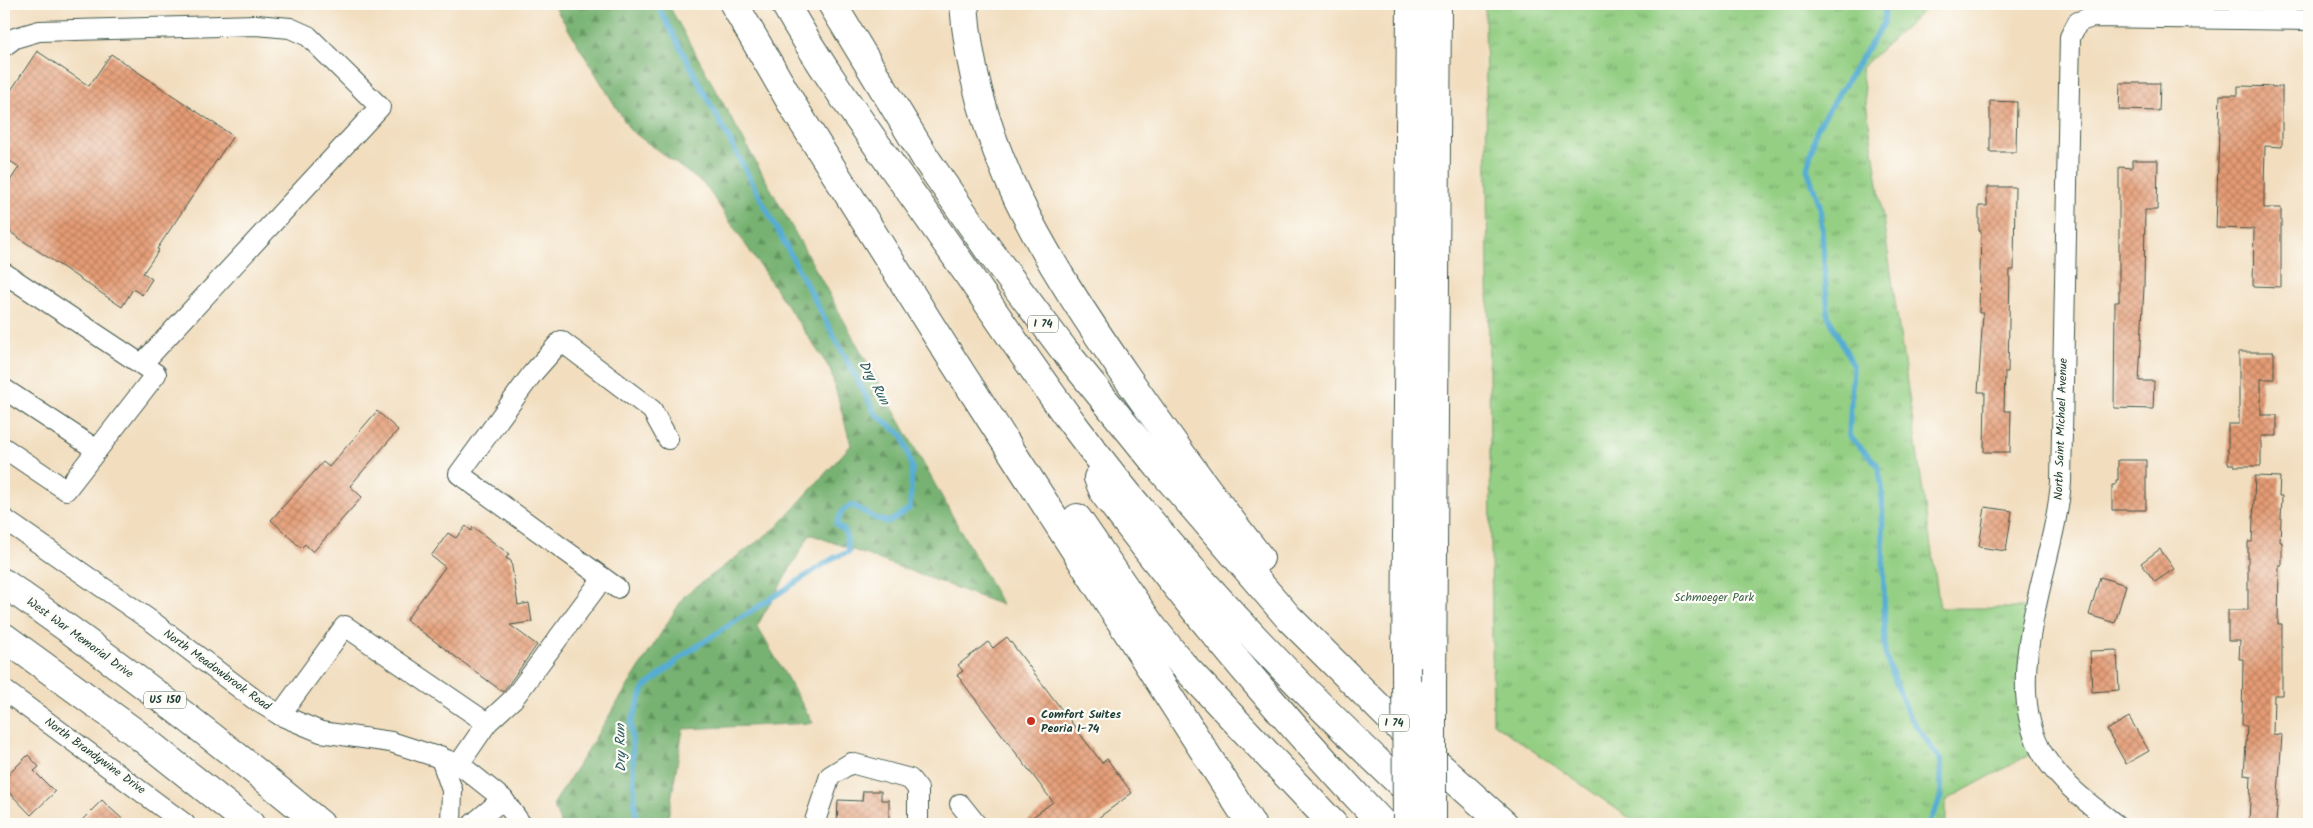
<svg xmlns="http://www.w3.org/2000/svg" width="2313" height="828" font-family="Kalam,sans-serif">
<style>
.forest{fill:url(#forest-firs);stroke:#4b7853}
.park{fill:url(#park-tufts);stroke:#5a865c}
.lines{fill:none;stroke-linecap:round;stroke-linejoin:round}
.stream{stroke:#57add3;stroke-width:5.5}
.building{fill:url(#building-cross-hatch)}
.minor-casing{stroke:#3f5549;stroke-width:22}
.highway-casing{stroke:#3f5549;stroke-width:30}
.minor{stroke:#fff;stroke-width:20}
.highway{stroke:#fff;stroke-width:28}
.highway-bridge-casing{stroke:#3f5549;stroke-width:30;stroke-linecap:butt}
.highway-bridge{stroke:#fff;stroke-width:28}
.poi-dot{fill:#c8321e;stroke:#fdfcf7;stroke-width:2}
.labels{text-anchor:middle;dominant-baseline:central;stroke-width:4.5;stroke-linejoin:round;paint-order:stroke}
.shield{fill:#fdfcf7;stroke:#62766e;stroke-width:1}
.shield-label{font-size:11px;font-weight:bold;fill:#1f3d34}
.street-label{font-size:12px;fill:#1f3d34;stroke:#fdfcf7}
.park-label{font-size:12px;fill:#3c6248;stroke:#fdfcf7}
.poi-label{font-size:12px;font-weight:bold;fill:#1f3d34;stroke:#fdfcf7;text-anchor:start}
.water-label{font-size:14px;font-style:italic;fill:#305f64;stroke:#fdfcf7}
</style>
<defs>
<pattern id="forest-firs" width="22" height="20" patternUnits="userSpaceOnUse" patternTransform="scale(1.25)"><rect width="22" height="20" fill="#77b272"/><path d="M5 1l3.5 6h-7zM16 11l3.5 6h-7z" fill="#61925e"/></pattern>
<pattern id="park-tufts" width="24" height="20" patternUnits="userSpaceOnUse" patternTransform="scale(1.25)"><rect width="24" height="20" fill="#94cf84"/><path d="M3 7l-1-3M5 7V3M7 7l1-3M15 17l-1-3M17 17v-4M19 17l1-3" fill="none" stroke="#78a96d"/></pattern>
<pattern id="building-cross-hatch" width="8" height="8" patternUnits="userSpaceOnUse" patternTransform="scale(1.25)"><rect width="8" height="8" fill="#e59b74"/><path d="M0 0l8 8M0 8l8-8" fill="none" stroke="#b98060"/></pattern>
</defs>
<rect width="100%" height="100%" fill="#fdfcf7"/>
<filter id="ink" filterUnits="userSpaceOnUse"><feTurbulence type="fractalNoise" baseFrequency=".02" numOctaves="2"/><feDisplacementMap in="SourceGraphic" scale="10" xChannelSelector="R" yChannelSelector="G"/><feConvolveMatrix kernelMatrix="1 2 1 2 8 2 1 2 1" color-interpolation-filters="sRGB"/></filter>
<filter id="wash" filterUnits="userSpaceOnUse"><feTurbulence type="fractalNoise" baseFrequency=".0096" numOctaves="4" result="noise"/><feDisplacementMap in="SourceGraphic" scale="20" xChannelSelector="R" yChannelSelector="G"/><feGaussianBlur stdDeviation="1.12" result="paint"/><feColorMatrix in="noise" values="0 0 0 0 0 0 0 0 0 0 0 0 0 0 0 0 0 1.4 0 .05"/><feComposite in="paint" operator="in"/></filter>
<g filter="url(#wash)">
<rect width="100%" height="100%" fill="#f2debf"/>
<!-- forest -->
<path class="forest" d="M553 4H668L1002 605 810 534 757 626 813 723 683 729 667 824H561L553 805 685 595 777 527 851 445 830 369 705 185 630 130Z"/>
<!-- park -->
<path class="park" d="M1485 4H1931L1861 68 1940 608H2036L2028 655 2040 749 1946 800V824H1638L1493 723Z"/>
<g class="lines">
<!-- stream -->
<g class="stream">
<path d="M1885 4 1884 23 1817 128 1807 169 1820 205 1828 316 1853 365 1849 436 1877 464 1882 486 1885 654 1908 714 1941 761V797L1929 824"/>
<path d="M636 824 631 723 644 688 688 652 835 557 849 552 845 531 836 524 843 510 852 505 877 519 889 522 910 508 912 468 903 436 875 413 657 4"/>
</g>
</g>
<g id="blocks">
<!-- building -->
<g class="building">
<path d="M37 51 89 86 111 54 233 136 157 249 159 250 143 273 152 279 142 295 133 289 122 307 4 228V190L19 167 4 157V101Z"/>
<path d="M2120 83H2160L2159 111 2119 110Z"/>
<path d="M2238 86 2282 87V147L2265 146 2264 190V208H2281V287L2253 286 2254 229 2216 228 2220 95H2238Z"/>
<path d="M1990 101 2017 102 2016 152H1990Z"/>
<path d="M2132 160H2158L2157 210H2145L2144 287 2139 381H2154L2153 409 2114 408 2115 302H2119V167L2132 168Z"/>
<path d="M1987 187H2015L2014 270H2010L2008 372H2005L2004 411H2011L2010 452H1984L1985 392H1978L1983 313H1979L1981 231H1979V206H1987Z"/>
<path d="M2239 352H2274V379H2261V415H2277V436H2261V466H2234V464H2228V424H2239Z"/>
<path d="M377 411 398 430 350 486 362 497 313 552 305 544 301 548 271 520 323 462 329 467Z"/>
<path d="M2118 460H2146V510H2112V485H2116V480H2118Z"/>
<path d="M2255 476 2280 477 2279 496H2282L2280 542H2282V565H2279L2278 624H2282V695H2274L2273 734 2282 735 2276 824H2249L2251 776 2244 775 2247 726H2242L2243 659H2239L2240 641H2228V610H2248V542H2252Z"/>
<path d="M1985 507 2012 511 2006 551 1979 547Z"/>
<path d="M466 526 471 531 473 527 509 554 506 558 511 561 518 605 529 603 532 622 510 625 537 645 503 692 406 620 445 567 431 556 448 533 456 538Z"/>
<path d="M2160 549 2174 569 2155 582 2141 563Z"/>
<path d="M2100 577 2126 585 2115 623 2089 615Z"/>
<path d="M1007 637 1102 763 1107 759 1132 793 1090 824H1023L1053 802 957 675 963 671 958 665 988 642 993 648Z"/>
<path d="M2117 650 2119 690 2092 692 2090 651Z"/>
<path d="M2129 717 2149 751 2126 764 2107 730Z"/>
<path d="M28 755 39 767 34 771 55 792 31 815 4 787V779Z"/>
<path d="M863 791H881V800H889V824H837L838 800 862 801Z"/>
<path d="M102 800 109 807 128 824H78Z"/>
</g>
</g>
</g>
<g filter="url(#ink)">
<use href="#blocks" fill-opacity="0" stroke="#3f5549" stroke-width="1"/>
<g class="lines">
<defs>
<g id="minor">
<path d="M4 46 15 38 39 31 256 25 290 28 308 36 380 107 142 364"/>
<path d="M4 273 156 374 66 490 4 448"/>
<path d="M4 389 97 450"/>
<path d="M4 519 154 623 254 699 280 715 321 732 391 742 459 764 503 799 521 824"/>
<path d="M617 588 459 474 532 374 561 341 652 410 668 439"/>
<path d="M4 690 185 824"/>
<path d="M280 715 345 626 487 723"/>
<path d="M440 756 452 790 451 824"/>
<path d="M459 764 487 723 513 699 603 578"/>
<path d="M960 804 976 824"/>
<path d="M473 824 503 799"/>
<path d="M814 824 830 776 851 763 910 779 918 789V824"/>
<path d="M2115 824C2089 804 2062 784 2044 756 1997 680 2055 565 2061 482L2070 37 2078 22 2092 17 2309 20"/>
</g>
<g id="highway">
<path d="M734 4 796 111 936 334 1251 824"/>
<path d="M785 4C830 84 888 159 940 234 986 299 1029 365 1076 428 1177 563 1297 687 1420 802"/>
<path d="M832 4 926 159 988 249 1064 350 1158 466 1289 618 1425 753 1504 824"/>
<path d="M964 4C974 149 1046 260 1126 376 1169 438 1213 499 1260 558"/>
<path d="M1098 478 1104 493C1191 609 1283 719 1383 824"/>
<path d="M1077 518 1150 624 1182 664 1333 824"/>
<path d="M4 583C112 659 218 739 320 824"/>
<path d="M4 637 133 731 250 824"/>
<path d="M1406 667 1411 4"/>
<path d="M1432 688 1437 4"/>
</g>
</defs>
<!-- minor casing -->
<use href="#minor" class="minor-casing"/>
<!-- highway casing -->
<use href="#highway" class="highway-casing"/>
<!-- minor -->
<use href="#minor" class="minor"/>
<!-- highway -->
<use href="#highway" class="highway"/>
<defs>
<g id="highway-bridge">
<path d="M1406 667 1407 824"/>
<path d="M1432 688V824"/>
</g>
</defs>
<!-- highway-bridge casing -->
<use href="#highway-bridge" class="highway-bridge-casing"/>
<!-- highway-bridge -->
<use href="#highway-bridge" class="highway-bridge"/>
</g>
</g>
<!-- markers -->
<circle class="poi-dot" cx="1031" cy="721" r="5"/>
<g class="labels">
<!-- shield labels -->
<g class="shield">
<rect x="1028" y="315.5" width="30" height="17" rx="4"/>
<rect x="144" y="691.5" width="42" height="17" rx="4"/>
<rect x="1379" y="714.5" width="30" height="17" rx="4"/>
</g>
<g class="shield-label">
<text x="1043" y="324">I 74</text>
<text x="165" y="700">US 150</text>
<text x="1394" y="723">I 74</text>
</g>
<!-- street labels -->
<g class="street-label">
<text transform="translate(2061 429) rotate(-88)">North Saint Michael Avenue</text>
<text transform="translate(80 638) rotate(36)">West War Memorial Drive</text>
<text transform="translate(217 670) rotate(36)">North Meadowbrook Road</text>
<text transform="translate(95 756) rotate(36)">North Brandywine Drive</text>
</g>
<!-- park labels -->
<g class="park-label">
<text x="1714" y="597">Schmoeger Park</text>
</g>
<!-- poi labels -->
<g class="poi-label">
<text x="1041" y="714">Comfort Suites<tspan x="1041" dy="14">Peoria I-74</tspan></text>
</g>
<!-- water labels -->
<g class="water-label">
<text transform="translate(874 383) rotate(61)">Dry Run</text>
<text transform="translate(621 748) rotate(-91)">Dry Run</text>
</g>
</g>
<!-- margin -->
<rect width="2313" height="828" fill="none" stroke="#fdfcf7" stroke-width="20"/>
</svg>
